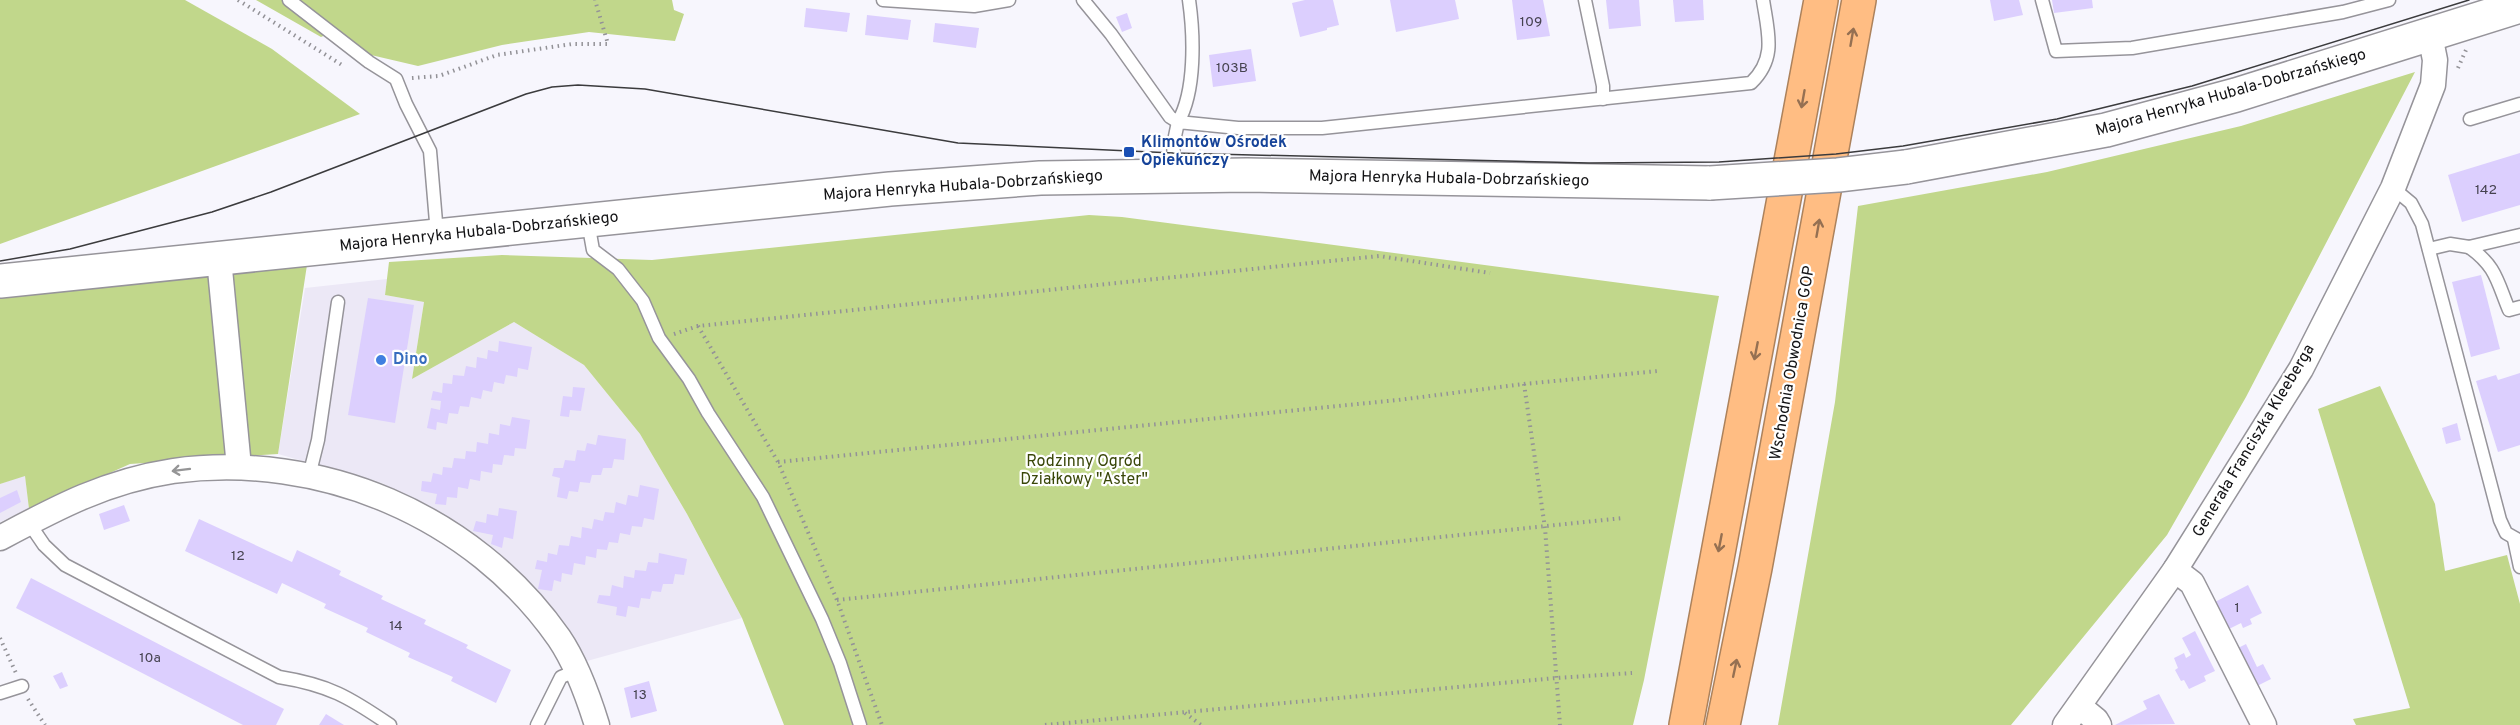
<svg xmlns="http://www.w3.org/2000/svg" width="2520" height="725" font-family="Overpass,sans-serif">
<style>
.built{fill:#ece8f6}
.green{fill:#c1d78b}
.building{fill:#dccffe}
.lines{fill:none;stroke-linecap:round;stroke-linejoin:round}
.lane-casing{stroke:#96949a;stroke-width:15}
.street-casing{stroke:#96949a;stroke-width:27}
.secondary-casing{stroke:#96949a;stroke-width:36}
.highway-casing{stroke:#ac825c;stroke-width:36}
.path{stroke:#939297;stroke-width:4;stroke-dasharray:1.5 4.5;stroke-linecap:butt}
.lane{stroke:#fff;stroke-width:12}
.street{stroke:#fff;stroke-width:24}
.secondary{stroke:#fff;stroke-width:33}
.highway{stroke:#ffbd83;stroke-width:33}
.tram{stroke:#3b3b3d;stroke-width:1.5}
.secondary-bridge-casing{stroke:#96949a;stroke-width:36;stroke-linecap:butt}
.secondary-bridge{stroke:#fff;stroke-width:33}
.oneway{stroke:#957052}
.oneway2{stroke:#959596}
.transit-dot{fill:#1a4fb4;stroke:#fff;stroke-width:2}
.shop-dot{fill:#3f7fe0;stroke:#fff;stroke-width:2}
.labels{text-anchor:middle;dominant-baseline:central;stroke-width:4.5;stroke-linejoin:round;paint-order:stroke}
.number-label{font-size:14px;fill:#45424f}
.street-label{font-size:16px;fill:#131315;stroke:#fff}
.transit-label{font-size:16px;font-weight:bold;fill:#164399;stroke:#fff;text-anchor:start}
.shop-label{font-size:16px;font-weight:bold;fill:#366cbe;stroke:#fff;text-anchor:start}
.park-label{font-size:16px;fill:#394608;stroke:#fff}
</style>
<rect width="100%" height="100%" fill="#f7f6fd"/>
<!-- built -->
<g class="built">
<path d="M387 279 385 295 424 302 412 379 514 322 584 365 640 434 687 514 742 618 587 661 567 630 502 561 452 520 382 483 278 454 305 288Z"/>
<path d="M25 475 29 509 0 522V484Z"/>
</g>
<!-- green -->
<g class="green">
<path d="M0 0H185L272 49 360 114 0 244Z"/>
<path d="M256 0H672L674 10 684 14 675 41 589 32 502 45 418 66 371 55 337 30 321 37Z"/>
<path d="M2415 72 2246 397 2167 535 2011 725H1778L1835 402 1858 206 2047 172 2241 126Z"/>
<path d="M1089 215 1122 217 1719 296 1644 680 1633 725H784L742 618 687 514 640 434 584 365 514 322 412 379 424 302 385 295 389 262 502 255 652 260Z"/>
<path d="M307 265 278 454 130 464 29 509 25 476 0 484V296Z"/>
<path d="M2380 386 2435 504 2445 571 2507 555 2520 604V725H2356L2353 719 2410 708 2318 409Z"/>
</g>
<!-- building -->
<g class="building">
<path d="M1305 0H1333L1339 25 1327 28V30L1300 37 1292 3Z"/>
<path d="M1390 0H1455L1459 19 1396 32Z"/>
<path d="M1512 0H1543L1550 36 1517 40Z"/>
<path d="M1606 0H1639L1641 26 1609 29Z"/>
<path d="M1673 0H1703L1704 20 1675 22Z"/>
<path d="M1990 0H2019L2023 15 1994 21Z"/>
<path d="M2052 0H2092L2093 8 2054 13Z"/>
<path d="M806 8 850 13 847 32 804 27Z"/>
<path d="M1127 13 1132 28 1122 32 1116 17Z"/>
<path d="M867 15 911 20 908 40 865 35Z"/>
<path d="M935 23 979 28 976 48 933 42Z"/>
<path d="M1251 49 1256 81 1213 87 1209 55Z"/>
<path d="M2520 153V205L2462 222 2448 175Z"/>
<path d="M2481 275 2500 349 2471 357 2452 282Z"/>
<path d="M368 298 414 305 395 423 348 415Z"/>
<path d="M499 341 532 347 528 370 518 368 517 377 506 375 504 384 494 382 492 392 483 390 481 399 471 397 469 407 460 406 458 414 449 413 447 424 437 422 436 430 427 428 431 408 440 410 441 401 431 400 433 391 442 393 443 383 452 384 453 375 464 376 466 366 476 368 477 357 487 359 488 350 498 352Z"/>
<path d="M2520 373V445L2498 452 2476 381 2496 375 2498 380Z"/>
<path d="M573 387 585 388 581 411 570 410 569 417 560 416 563 396 572 397Z"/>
<path d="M512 417 530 420 526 449 515 448 514 456 504 455 502 465 493 464 492 473 481 471 480 481 470 479 468 489 458 487 457 498 447 497 446 505 435 504 437 494 421 491 422 481 431 482 433 473 442 475 443 467 452 468 454 458 465 459 466 451 476 452 477 442 488 444 489 433 499 435 500 424 510 426Z"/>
<path d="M2457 423 2461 440 2446 444 2442 428Z"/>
<path d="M598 435 626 439 624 460 614 459 612 468H603L601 475H592L590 483 580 482 578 492 569 491 567 499 557 497 560 478 552 476 554 468H563L565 460 575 461 577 450 585 451 587 443 596 445Z"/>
<path d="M640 485 659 489 654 520 644 518 642 527 632 526 630 535 620 533 618 543 609 542 607 550 597 549 596 558 586 556 585 565 574 563 572 575 562 573 561 582 554 580 552 591 538 589 542 570 535 569 537 560 547 562 548 553 557 555 559 545 569 546 571 536 581 538 582 527 592 529 594 519 603 521 605 512 614 513 616 502 626 505 628 495 638 497Z"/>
<path d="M17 490 21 502 0 513V498Z"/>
<path d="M124 505 130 521 104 530 99 514Z"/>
<path d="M499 508 517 511 513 539 504 537 502 548 491 544 493 535 473 531 476 521 486 523 487 514 498 516Z"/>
<path d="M199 519 292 562 297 550 341 571 339 575 383 596 381 599 426 620 424 624 468 645 466 648 511 670 496 703 451 681 453 677 408 657 410 653 366 632 368 628 324 608 326 604 282 583 277 594 185 551Z"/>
<path d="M659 553 687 559 684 575 675 574 673 584H663L661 592 652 591 650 599 641 598 639 608 628 606 626 617 616 615 617 607 597 603 599 595 610 596 612 585 623 588 624 576 634 578 635 570 646 571 648 562 658 563Z"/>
<path d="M31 578 284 709 276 725H243L16 608Z"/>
<path d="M2248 585 2262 613 2250 619 2252 624 2243 628 2241 623 2227 630 2213 603Z"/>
<path d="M2195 631 2215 671 2204 676 2206 681 2189 689 2184 680 2181 681 2175 670 2178 668 2174 658 2184 653 2186 658 2191 655 2182 638Z"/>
<path d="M2246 644 2257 667 2263 664 2271 679 2253 688 2234 650Z"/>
<path d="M62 672 68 686 60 689 53 676Z"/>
<path d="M649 681 657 711 631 718 624 688Z"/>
<path d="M2159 694 2175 724 2115 725 2147 709 2143 701Z"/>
<path d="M326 714 344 725H319Z"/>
</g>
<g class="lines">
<defs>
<g id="lane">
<path d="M289 0 369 62 396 79 406 104 430 151 437 234"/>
<path d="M883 0 974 6 1009 0"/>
<path d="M1083 0 1111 34 1170 117 1178 122C1196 91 1194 35 1189 0"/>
<path d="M1585 0 1603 86V99"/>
<path d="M2042 0 2056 51 2132 48 2343 12 2389 0"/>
<path d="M2470 119 2520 104"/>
<path d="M1172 174 1174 141 1178 122 1238 128H1322L1751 83C1777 58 1768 33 1763 0"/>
<path d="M2393 188 2411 203 2422 224 2500 520 2506 533 2520 541"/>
<path d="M588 222 593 250 618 269 643 301 659 338 689 379 708 413 763 497 822 619 840 663 860 725"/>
<path d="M2469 247C2496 266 2497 281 2509 310L2520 307"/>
<path d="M2429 249 2450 244 2469 247 2520 235"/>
<path d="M309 476 318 440 338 302"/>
<path d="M29 523 44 545 65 565 279 677C329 685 349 697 390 725"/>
<path d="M2514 539 2520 567"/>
<path d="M0 693 22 686"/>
<path d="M537 725 561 677 576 671"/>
</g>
<g id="street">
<path d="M219 259 239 467"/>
<path d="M0 538C58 507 107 481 173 471 320 451 473 515 559 638 576 663 588 696 597 725"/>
<path d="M2175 570 2192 583 2264 725"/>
<path d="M2079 706 2096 720 2099 725"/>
<path d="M2065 725 2175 570 2301 369 2393 188 2433 85 2435 60 2430 35"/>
</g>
<g id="secondary">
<path d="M1906 167 2106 130 2236 95 2520 6"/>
<path d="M0 281 890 189 1040 178 1247 175 1710 183"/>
</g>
<g id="highway">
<path d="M1686 725 1821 0"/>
<path d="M1723 725 1755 568 1859 0"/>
</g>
</defs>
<!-- lane casing -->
<use href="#lane" class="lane-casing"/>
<!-- street casing -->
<use href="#street" class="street-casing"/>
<!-- secondary casing -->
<use href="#secondary" class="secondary-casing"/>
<!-- highway casing -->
<use href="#highway" class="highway-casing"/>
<!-- path -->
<g class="path">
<path d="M238 0 342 65"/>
<path d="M2458 68 2466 50"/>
<path d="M412 78 439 76 497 55 572 44H608L595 0"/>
<path d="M698 326 778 462 837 600 882 725"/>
<path d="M674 334 698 326 1379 256 1490 273"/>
<path d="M1524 384 1545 528 1560 725"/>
<path d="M778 462 1398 400 1524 384 1658 371"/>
<path d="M837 600 1623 518"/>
<path d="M0 638 16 673"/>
<path d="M28 699 45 725"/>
<path d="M1185 713 1201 725"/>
<path d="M1045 725 1556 678 1632 673"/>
</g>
<!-- lane -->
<use href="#lane" class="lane"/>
<!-- street -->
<use href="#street" class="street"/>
<!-- secondary -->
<use href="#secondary" class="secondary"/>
<!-- highway -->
<use href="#highway" class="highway"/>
<!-- tram -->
<path class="tram" d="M0 261 70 249 212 212 271 192 526 94 552 87 578 85 645 89 958 143 1173 153 1589 163 1719 162 1836 154 1903 146 2057 119 2192 86 2469 0"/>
<defs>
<path id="secondary-bridge" d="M1710 183 1838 175 1906 167"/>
</defs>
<!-- secondary-bridge casing -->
<use href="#secondary-bridge" class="secondary-bridge-casing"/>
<!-- secondary-bridge -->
<use href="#secondary-bridge" class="secondary-bridge"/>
</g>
<!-- one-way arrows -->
<defs><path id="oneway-shaft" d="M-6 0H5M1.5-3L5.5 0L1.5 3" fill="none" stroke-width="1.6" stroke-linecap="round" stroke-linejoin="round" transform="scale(1.5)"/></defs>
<g class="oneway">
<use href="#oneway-shaft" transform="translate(1852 37) rotate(-80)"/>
<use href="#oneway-shaft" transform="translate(1803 99) rotate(100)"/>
<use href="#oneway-shaft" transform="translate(1818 228) rotate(-80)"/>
<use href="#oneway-shaft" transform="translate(1756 351) rotate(101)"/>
<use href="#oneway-shaft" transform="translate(1720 543) rotate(101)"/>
<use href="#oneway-shaft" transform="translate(1735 668) rotate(-78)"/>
</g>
<use class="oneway2" href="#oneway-shaft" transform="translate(181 470) rotate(173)"/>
<!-- markers -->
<rect class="transit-dot" x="1123" y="146" width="12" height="12" rx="3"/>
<circle class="shop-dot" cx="381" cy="360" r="6"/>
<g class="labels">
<!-- number labels -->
<g class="number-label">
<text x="1531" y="22">109</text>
<text x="1232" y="68">103B</text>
<text x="2486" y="190">142</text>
<text x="238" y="556">12</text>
<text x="2237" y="608">1</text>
<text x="396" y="626">14</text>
<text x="150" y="658">10a</text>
<text x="640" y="695">13</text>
</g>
<!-- street labels -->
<g class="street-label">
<text transform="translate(2231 93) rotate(-16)">Majora Henryka Hubala-Dobrzańskiego</text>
<text transform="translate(1449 179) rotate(1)">Majora Henryka Hubala-Dobrzańskiego</text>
<text transform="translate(963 186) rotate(-4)">Majora Henryka Hubala-Dobrzańskiego</text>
<text transform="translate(479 232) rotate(-6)">Majora Henryka Hubala-Dobrzańskiego</text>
<text transform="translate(1793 363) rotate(-80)">Wschodnia Obwodnica GOP</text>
<text transform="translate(2254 441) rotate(-59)">Generała Franciszka Kleeberga</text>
</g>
<!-- transit labels -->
<g class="transit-label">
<text x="1141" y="143">Klimontów Ośrodek<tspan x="1141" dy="18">Opiekuńczy</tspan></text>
</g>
<!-- shop labels -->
<g class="shop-label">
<text x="393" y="360">Dino</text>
</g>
<!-- park labels -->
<g class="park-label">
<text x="1084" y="462">Rodzinny Ogród<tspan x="1084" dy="18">Działkowy "Aster"</tspan></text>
</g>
</g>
</svg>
